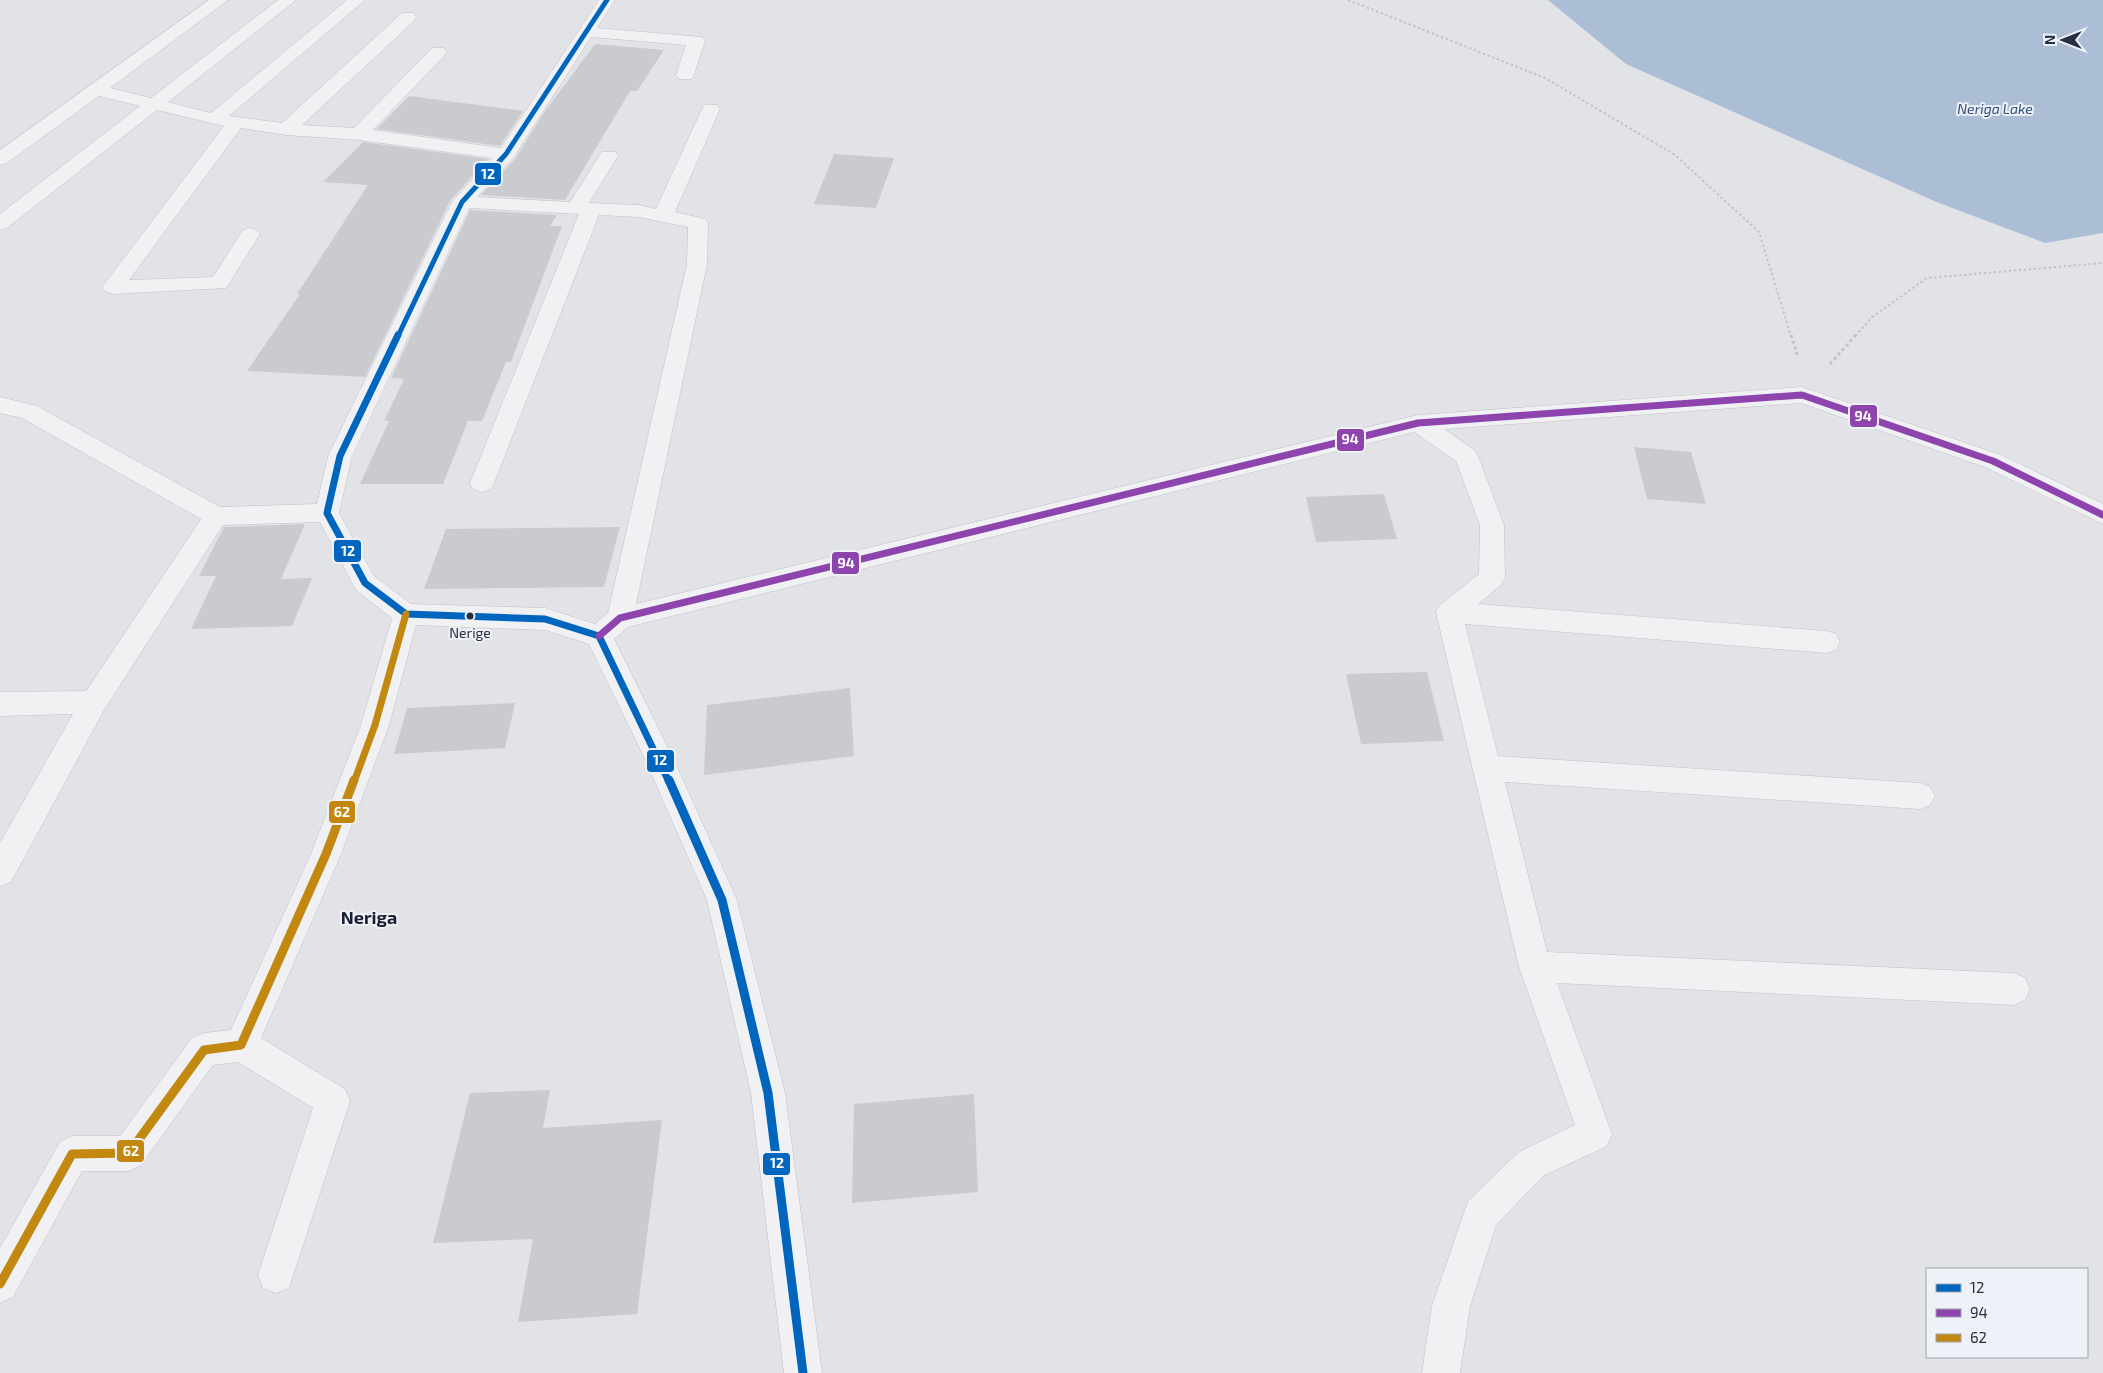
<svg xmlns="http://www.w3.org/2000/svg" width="2103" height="1373" font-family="'Exo 2',sans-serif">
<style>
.water{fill:#acbed6}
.building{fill:#c9cbcf}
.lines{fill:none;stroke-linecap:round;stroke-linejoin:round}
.minor-casing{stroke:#bfc1c5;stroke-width:1}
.path-far1{stroke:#c2c4ca;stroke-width:2;stroke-dasharray:2.5 2.5;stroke-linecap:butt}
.path{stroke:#c2c4ca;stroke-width:3;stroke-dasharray:3 3;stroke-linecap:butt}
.minor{fill:#f1f1f3;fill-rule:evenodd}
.bus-1-far2-casing{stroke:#eef1f7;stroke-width:8}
.bus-1-far1-casing{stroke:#eef1f7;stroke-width:10}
.bus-1-casing{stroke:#eef1f7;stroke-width:13}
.bus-2-casing{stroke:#eef1f7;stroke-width:10}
.bus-3-far1-casing{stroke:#eef1f7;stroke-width:10}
.bus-3-casing{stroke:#eef1f7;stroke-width:13}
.bus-1-far2{stroke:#0065bd;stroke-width:5}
.bus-1-far1{stroke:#0065bd;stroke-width:7}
.bus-1{stroke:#0065bd;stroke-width:9}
.bus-2{stroke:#8e44ad;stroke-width:7}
.bus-3-far1{stroke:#c38810;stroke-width:7}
.bus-3{stroke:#c38810;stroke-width:9}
.bus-dot{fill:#262f42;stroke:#eef1f7;stroke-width:2}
.labels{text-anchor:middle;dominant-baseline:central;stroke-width:4;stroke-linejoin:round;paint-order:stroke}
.far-water-label{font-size:14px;font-style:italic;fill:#2b4c7b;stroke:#eef1f7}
.bus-label{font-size:14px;fill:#262f42;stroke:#eef1f7}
.quarter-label{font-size:18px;font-weight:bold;fill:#182033;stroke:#eef1f7}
.line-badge{stroke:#eef1f7;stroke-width:2}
.badge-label{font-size:14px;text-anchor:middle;font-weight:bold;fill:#fff}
</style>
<rect width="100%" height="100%" fill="#e1e3e7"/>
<!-- water -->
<path class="water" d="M1548 0H2103V233L2045 243 1939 203 1626 64Z"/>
<!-- building -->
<g class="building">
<path d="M595 44 664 50 637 91H630L565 200 481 195 515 159 543 114Z"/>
<path d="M409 96 523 111 500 146 377 129Z"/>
<path d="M363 142 488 159 450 201 365 377 247 371 300 294H297L368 185 323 182Z"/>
<path d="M834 154 894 158 876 208 814 204Z"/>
<path d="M470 210 557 215 550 226H562L511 362H506L482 421H468L443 484H360L389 421H384L404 379 391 378Z"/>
<path d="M1634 447 1691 452 1706 504 1647 499Z"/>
<path d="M1384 494 1397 539 1316 542 1306 497Z"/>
<path d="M305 524 281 579 312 578 292 626 191 629 216 576H199L224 527Z"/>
<path d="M620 527 604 587 424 589 446 529Z"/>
<path d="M1427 672 1444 741 1361 744 1346 674Z"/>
<path d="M850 688 854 756 704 775 707 705Z"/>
<path d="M515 703 505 748 394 754 407 708Z"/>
<path d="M550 1090 543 1128 662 1120 637 1314 518 1322 533 1239 433 1243 470 1093Z"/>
<path d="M974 1094 978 1192 852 1203 854 1104Z"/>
</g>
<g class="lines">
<defs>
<path id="minor" d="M209 0H228L110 88 151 98 278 0H296L168 102 211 113 347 0H365L229 116 282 123 402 13H414L416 17 414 21 302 125 354 128 432 48H444L447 52 444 56 373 130 501 148 599 0H615L597 28 702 37 705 41 694 75 691 79H679L676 75 686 45 591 37 513 158 477 197 570 202 602 152H616L618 156 589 203 639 205 656 209 702 109 705 105H717L720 109 675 212 705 219 708 223 707 264 636 604 1418 415 1802 387 2001 455 2103 504V524L1985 467 1801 403 1444 429 1474 450 1478 456 1504 525 1505 578 1501 585 1478 604 1827 631 1836 634 1840 642 1836 650 1827 653 1465 624 1498 756 1920 783 1930 787 1935 796 1930 805 1920 809 1505 782 1547 952 2014 973 2025 978 2030 989 2025 1000 2014 1005 1557 983 1612 1134 1607 1146 1543 1176 1496 1225 1470 1306 1460 1373H1422L1432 1306 1468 1201 1519 1152 1575 1125 1519 967 1436 612 1440 605 1479 574 1480 525 1456 461 1414 432 628 627 614 639 673 758 737 900 785 1093 822 1373H784L751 1093 707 900 645 759 589 644 545 630 416 625 389 725 341 854 261 1038 345 1089 350 1101 289 1288 276 1293 263 1288 258 1275 313 1108 238 1062 213 1065 141 1165 129 1171H82L13 1297 0 1303V1248L60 1142 72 1136H120L192 1038 204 1033 231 1030 311 854 361 725 392 618 356 590 320 522 223 525 104 710 11 882 0 886V843L73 714 0 716V692L86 691 201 519 22 418 0 413V397L37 406 220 507 317 504 328 456 452 202 492 158 359 140 286 135 241 128 129 280 213 277 243 230 250 228 257 230 260 234 226 288 113 294 106 292 102 287 106 282 224 126 157 110 7 228 0 230V214L140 106 99 96 7 163 0 165V150ZM469 208 579 214 470 483 473 489 482 492 491 489 494 483 599 215 639 217 688 227 687 264 608 613 595 624 545 608 411 604 374 576 339 513 352 456Z"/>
</defs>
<!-- minor casing -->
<use href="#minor" class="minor-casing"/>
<!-- path-far1 -->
<g class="path-far1">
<path d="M1348 0 1545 78 1675 155 1759 232 1791 336"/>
<path d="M1855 336 1872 317 1927 278 2103 263"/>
</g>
<!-- path -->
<g class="path">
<path d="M1791 335 1798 357"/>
<path d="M1830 364 1856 335"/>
</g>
<!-- minor -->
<use href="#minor" class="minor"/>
<defs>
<path id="bus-1-far2" d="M398 336 462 202 506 154 607 0"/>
<path id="bus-1-far1" d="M398 335 340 456 327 513 365 583 406 614 545 619 599 636 669 782"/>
<path id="bus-1" d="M669 780 722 900 768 1093 803 1373"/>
<path id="bus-2" d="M599 636 620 618 1418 423 1802 395 1993 461 2103 515"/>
<path id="bus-3-far1" d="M354 782 375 725 406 614"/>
<path id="bus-3" d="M0 1284 72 1154 129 1153 204 1050 241 1045 326 854 354 780"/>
</defs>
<!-- bus-1-far2 casing -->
<use href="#bus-1-far2" class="bus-1-far2-casing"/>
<!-- bus-1-far1 casing -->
<use href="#bus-1-far1" class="bus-1-far1-casing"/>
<!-- bus-1 casing -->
<use href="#bus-1" class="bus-1-casing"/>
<!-- bus-2 casing -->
<use href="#bus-2" class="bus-2-casing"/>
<!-- bus-3-far1 casing -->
<use href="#bus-3-far1" class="bus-3-far1-casing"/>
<!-- bus-3 casing -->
<use href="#bus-3" class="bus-3-casing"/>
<!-- bus-1-far2 -->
<use href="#bus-1-far2" class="bus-1-far2"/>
<!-- bus-1-far1 -->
<use href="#bus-1-far1" class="bus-1-far1"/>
<!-- bus-1 -->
<use href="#bus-1" class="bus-1"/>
<!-- bus-2 -->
<use href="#bus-2" class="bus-2"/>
<!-- bus-3-far1 -->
<use href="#bus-3-far1" class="bus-3-far1"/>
<!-- bus-3 -->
<use href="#bus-3" class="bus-3"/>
</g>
<!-- markers -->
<circle class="bus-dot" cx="470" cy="616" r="4.5"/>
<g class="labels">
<!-- far-water labels -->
<g class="far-water-label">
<text x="1995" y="108">Neriga Lake</text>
</g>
<!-- bus labels -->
<g class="bus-label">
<text x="470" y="632">Nerige</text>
</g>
<!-- quarter labels -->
<g class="quarter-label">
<text x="369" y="917">Neriga</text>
</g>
</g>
<g class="line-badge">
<rect x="474" y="162" width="28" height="24" rx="5" fill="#0065bd"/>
<rect x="1849" y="404" width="29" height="24" rx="5" fill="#8e44ad"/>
<rect x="1336" y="428" width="29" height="24" rx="5" fill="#8e44ad"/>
<rect x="333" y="539" width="29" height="24" rx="5" fill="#0065bd"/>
<rect x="831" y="551" width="29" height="24" rx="5" fill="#8e44ad"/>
<rect x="646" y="749" width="29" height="24" rx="5" fill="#0065bd"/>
<rect x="328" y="800" width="28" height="24" rx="5" fill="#c38810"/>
<rect x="116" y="1139" width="29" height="24" rx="5" fill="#c38810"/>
<rect x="762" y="1152" width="29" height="24" rx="5" fill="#0065bd"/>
</g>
<g class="badge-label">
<text x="488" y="179">12</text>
<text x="1863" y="421">94</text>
<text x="1350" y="444">94</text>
<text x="348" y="556">12</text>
<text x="846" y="568">94</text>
<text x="660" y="765">12</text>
<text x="342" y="817">62</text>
<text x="131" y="1156">62</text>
<text x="777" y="1168">12</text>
</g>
<!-- legend -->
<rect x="1926" y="1268" width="162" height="90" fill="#eef1f7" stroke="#9ea3af"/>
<rect x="1936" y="1284" width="25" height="8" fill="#0065bd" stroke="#9ea3af"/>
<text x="1970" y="1293" font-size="15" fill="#262f42">12</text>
<rect x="1936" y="1309" width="25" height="8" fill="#8e44ad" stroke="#9ea3af"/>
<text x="1970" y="1318" font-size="15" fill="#262f42">94</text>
<rect x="1936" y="1334" width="25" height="8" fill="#c38810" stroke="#9ea3af"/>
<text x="1970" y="1343" font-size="15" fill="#262f42">62</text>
<!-- north arrow -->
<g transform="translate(2063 40) rotate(270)" stroke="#eef1f7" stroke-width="4" paint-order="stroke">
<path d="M0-4L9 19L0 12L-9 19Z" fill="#262f42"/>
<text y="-8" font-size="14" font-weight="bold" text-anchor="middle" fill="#262f42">N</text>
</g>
</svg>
